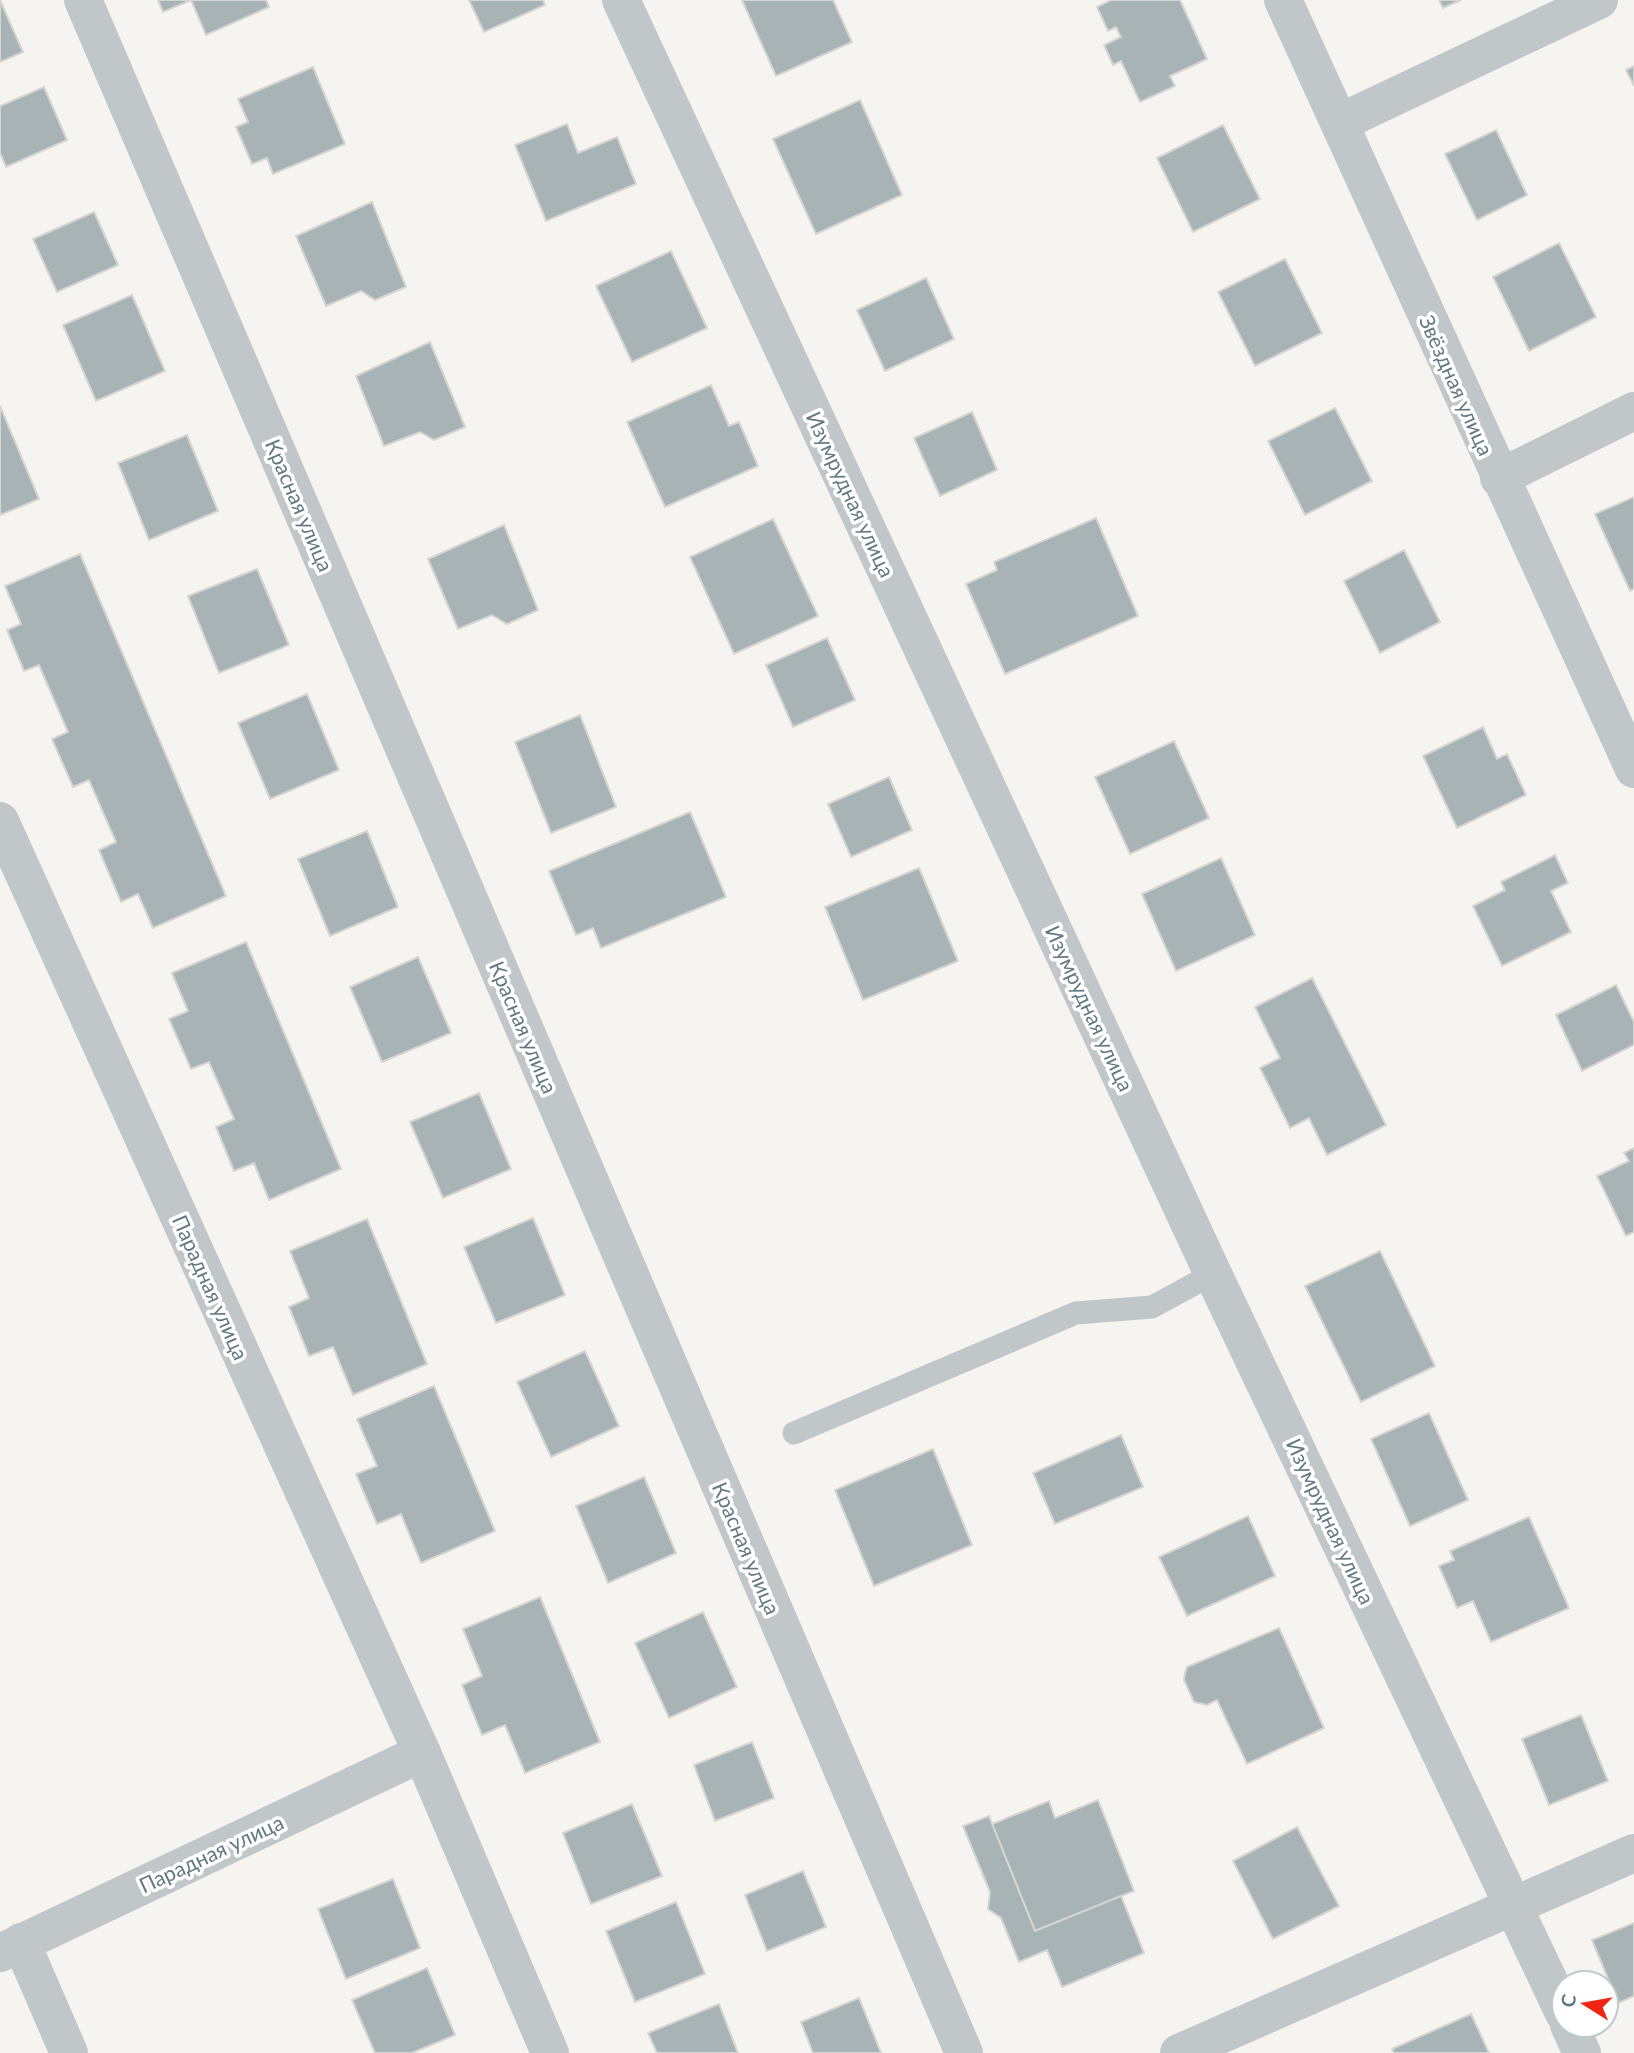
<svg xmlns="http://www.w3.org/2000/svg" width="1634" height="2053" font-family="Lato,sans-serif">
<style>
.building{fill:#a8b3b5;stroke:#d5d5d3;stroke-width:2}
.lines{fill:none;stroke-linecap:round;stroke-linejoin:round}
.service{stroke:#c1c6c8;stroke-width:23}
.minor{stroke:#c1c6c8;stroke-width:38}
.labels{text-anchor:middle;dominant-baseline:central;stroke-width:7;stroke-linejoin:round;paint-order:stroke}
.street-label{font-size:21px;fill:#617983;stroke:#fff}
</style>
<rect width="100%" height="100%" fill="#f5f4f0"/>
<!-- building -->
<g class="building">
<path d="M0 0 23 52 0 62Z"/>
<path d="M158 0H266L269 7 206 35 191 0 163 12Z"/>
<path d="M469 0H543L545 5 484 32Z"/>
<path d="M742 0H833L852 42 776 76Z"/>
<path d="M1111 0H1180L1207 59 1170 76 1175 86 1140 102 1121 61 1113 65 1104 45 1121 37 1116 27 1108 31 1097 7Z"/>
<path d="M1439 0H1461L1443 8Z"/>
<path d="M1634 66V86L1626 70Z"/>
<path d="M313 67 345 144 273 174 267 158 252 164 236 127 248 122 238 99Z"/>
<path d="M44 87 67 140 6 167 0 153V106Z"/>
<path d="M860 100 902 195 816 234 773 139Z"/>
<path d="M567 124 578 153 617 137 636 184 546 221 515 145Z"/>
<path d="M1223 125 1260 199 1193 232 1157 158Z"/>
<path d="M1496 130 1527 195 1477 220 1445 154Z"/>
<path d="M372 202 406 287 375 300 361 291 326 306 296 236Z"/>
<path d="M94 212 118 265 57 292 33 239Z"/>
<path d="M1559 243 1596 317 1529 351 1493 277Z"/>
<path d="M671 251 707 328 632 362 596 286Z"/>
<path d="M1285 259 1322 333 1255 366 1218 292Z"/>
<path d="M926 278 954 339 885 371 857 310Z"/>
<path d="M132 295 165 371 96 401 63 325Z"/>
<path d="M430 342 465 427 434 440 420 432 384 446 356 376Z"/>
<path d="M711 385 729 426 739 422 758 466 665 507 627 422Z"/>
<path d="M0 406 39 499 0 515Z"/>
<path d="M1335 408 1372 481 1305 515 1268 441Z"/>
<path d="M972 412 997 470 940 496 914 438Z"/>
<path d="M187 435 218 511 149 540 118 463Z"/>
<path d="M1634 497V589L1630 591 1595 514Z"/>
<path d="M1096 518 1138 616 1005 674 966 584 997 570 994 562Z"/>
<path d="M773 519 818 616 734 654 690 557Z"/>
<path d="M504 525 538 610 507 624 492 615 458 629 428 559Z"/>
<path d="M1404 550 1440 622 1380 653 1344 581Z"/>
<path d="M80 554 226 896 153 928 138 894 121 902 99 850 116 842 89 780 73 787 52 739 68 732 39 665 24 671 7 630 21 624 5 586Z"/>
<path d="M257 569 289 645 219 673 188 596Z"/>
<path d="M827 638 855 700 793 727 766 665Z"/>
<path d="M307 694 339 770 270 799 238 723Z"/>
<path d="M580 715 616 807 551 833 515 742Z"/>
<path d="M1483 727 1497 759 1507 754 1526 795 1457 828 1423 756Z"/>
<path d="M1174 741 1209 818 1130 854 1095 777Z"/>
<path d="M889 777 912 830 851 857 828 804Z"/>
<path d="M690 812 726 897 601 948 593 928 576 935 549 871Z"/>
<path d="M367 831 398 907 330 936 298 859Z"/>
<path d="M1555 855 1568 883 1551 891 1571 932 1502 966 1473 906 1505 890 1501 882Z"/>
<path d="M1221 858 1255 935 1176 971 1142 894Z"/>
<path d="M919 868 958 961 863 1000 825 907Z"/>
<path d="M246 942 341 1169 269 1200 254 1163 234 1171 216 1127 234 1119 209 1062 191 1069 169 1019 188 1011 172 973Z"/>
<path d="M418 957 451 1033 382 1062 350 987Z"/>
<path d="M1312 978 1386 1125 1327 1155 1309 1118 1290 1128 1260 1068 1280 1058 1255 1007Z"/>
<path d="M1616 985 1634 1022V1045L1582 1071 1556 1015Z"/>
<path d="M479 1093 511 1169 443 1198 410 1122Z"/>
<path d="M1634 1148V1232L1626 1236 1597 1176 1629 1161 1624 1153Z"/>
<path d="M533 1218 565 1295 496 1323 464 1247Z"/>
<path d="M367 1219 427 1364 353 1395 333 1347 309 1356 289 1307 309 1298 290 1251Z"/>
<path d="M1380 1251 1435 1366 1361 1402 1305 1286Z"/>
<path d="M585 1351 619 1426 551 1457 517 1382Z"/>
<path d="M434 1386 495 1531 421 1563 401 1514 377 1524 356 1474 377 1466 357 1419Z"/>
<path d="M1429 1413 1468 1500 1410 1526 1371 1439Z"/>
<path d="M1121 1435 1143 1487 1055 1524 1033 1473Z"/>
<path d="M933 1449 972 1545 874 1586 835 1490Z"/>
<path d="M644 1477 676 1553 608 1583 576 1506Z"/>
<path d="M1248 1516 1275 1576 1187 1616 1159 1557Z"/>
<path d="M1529 1517 1569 1608 1491 1642 1473 1601 1457 1608 1439 1566 1454 1560 1450 1551Z"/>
<path d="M540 1597 600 1742 525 1773 505 1725 482 1735 462 1685 482 1676 463 1629Z"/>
<path d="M703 1612 737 1687 669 1718 635 1643Z"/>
<path d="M1279 1628 1324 1728 1247 1764 1217 1700 1207 1705 1194 1702 1184 1680 1185 1673 1187 1667Z"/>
<path d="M1581 1715 1608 1781 1549 1805 1522 1739Z"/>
<path d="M752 1742 774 1798 715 1821 694 1765Z"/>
<path d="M1098 1800 1134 1891 1035 1931 992 1824 1049 1801 1055 1818Z"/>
<path d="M632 1804 662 1876 591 1904 563 1833Z"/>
<path d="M989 1816 1035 1931 1121 1896 1144 1953 1062 1987 1047 1950 1019 1962 1001 1918 988 1909 990 1892 963 1826Z"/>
<path d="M1297 1827 1339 1906 1273 1939 1233 1861Z"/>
<path d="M803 1871 826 1927 767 1951 745 1895Z"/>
<path d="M393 1879 420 1948 346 1979 318 1909Z"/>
<path d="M676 1902 705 1974 635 2002 606 1931Z"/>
<path d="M1634 1923V1996L1618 2003 1592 1940Z"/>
<path d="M427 1968 455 2035 412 2053H375L352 2000Z"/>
<path d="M859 1998 881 2053H813L801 2022Z"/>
<path d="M719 2004 738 2053H657L648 2033Z"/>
<path d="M1471 2014 1489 2053H1394L1392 2049Z"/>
</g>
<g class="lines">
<!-- service -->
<path class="service" d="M794 1433 1076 1313 1152 1307 1213 1274"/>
<!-- minor -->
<g class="minor">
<path d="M83 0 964 2053"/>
<path d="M621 0 1213 1274 1564 2013"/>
<path d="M1283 0 1634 769"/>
<path d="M1341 122 1599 0"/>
<path d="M1499 478 1634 411"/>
<path d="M0 821 422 1753 550 2053"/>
<path d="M21 1942 69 2053"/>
<path d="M0 1953 422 1753"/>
<path d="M1569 2025 1582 2053"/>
<path d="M1179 2053 1634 1853"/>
</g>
</g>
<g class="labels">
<!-- street labels -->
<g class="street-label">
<text transform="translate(1457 385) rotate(66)">Звёздная улица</text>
<text transform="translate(851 494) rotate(65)">Изумрудная улица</text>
<text transform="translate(300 505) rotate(67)">Красная улица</text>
<text transform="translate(1090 1008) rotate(65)">Изумрудная улица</text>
<text transform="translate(524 1027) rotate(67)">Красная улица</text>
<text transform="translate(211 1287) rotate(66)">Парадная улица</text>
<text transform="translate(1331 1521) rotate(65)">Изумрудная улица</text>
<text transform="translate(747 1548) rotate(67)">Красная улица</text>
<text transform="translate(211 1853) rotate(-25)">Парадная улица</text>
</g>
</g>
<!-- north arrow -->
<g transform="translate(1585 2004) rotate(281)"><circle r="33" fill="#ffffff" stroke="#c0c9cd" stroke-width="2"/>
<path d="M0-5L12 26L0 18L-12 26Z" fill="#f02614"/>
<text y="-10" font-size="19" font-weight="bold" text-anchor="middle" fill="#617983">С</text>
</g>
</svg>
